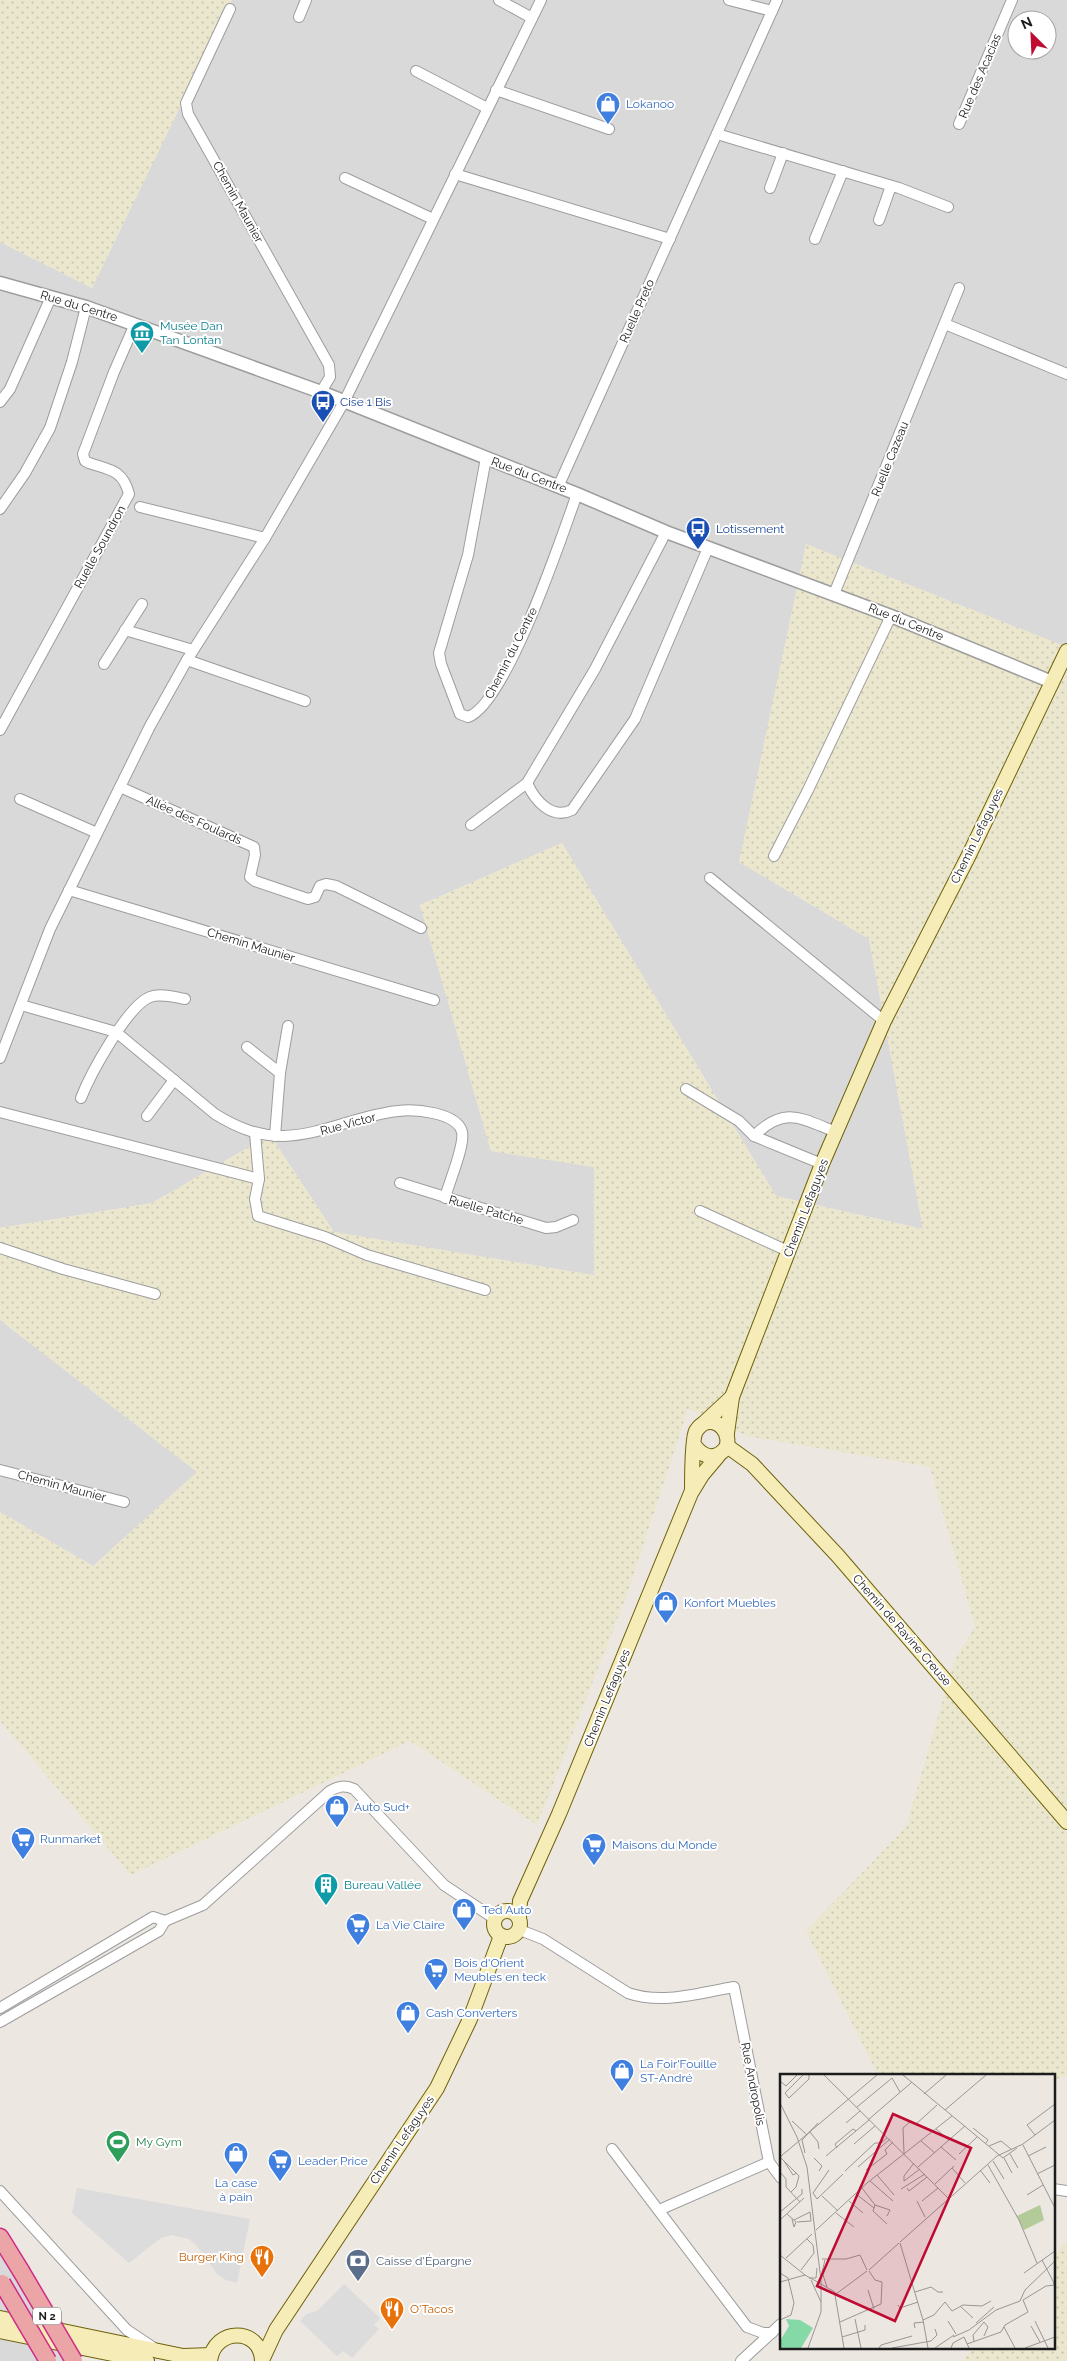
<svg xmlns="http://www.w3.org/2000/svg" width="1067" height="2361" font-family="Raleway,sans-serif">
<style>
.residential{fill:#dad9da;fill-rule:evenodd}
.farmland{fill:url(#farmland-dots)}
.parking{fill:#dcdcdc}
.lines{fill:none;stroke-linecap:round;stroke-linejoin:round}
.minor-casing{stroke:#9d9d9d;stroke-width:12}
.tertiary-casing{stroke:#9d9d9d;stroke-width:15}
.secondary-casing{stroke:#6d620a;stroke-width:16}
.trunk-casing{stroke:#cf2c87;stroke-width:19}
.minor{stroke:#fff;stroke-width:10}
.tertiary{stroke:#fff;stroke-width:12}
.secondary{stroke:#f6ecb8;stroke-width:14}
.trunk{stroke:#eca5a6;stroke-width:16}
.trunk-bridge-casing{stroke:#cf2c87;stroke-width:19;stroke-linecap:butt}
.trunk-bridge{stroke:#eca5a6;stroke-width:16}
.labels{text-anchor:middle;dominant-baseline:central;stroke-width:4;stroke-linejoin:round;paint-order:stroke}
.shield{fill:#fff;stroke:#606060;stroke-width:1}
.shield-label{font-size:11px;font-weight:bold;fill:#1c1c1c}
.street-label{font-size:12px;fill:#1c1c1c;stroke:#fff}
.shop-label{font-size:12px;fill:#366cbe;stroke:#fff;text-anchor:start}
.culture-label{font-size:12px;fill:#0d838f;stroke:#fff;text-anchor:start}
.transit-label{font-size:12px;fill:#164399;stroke:#fff;text-anchor:start}
.leisure-label{font-size:12px;fill:#27864d;stroke:#fff;text-anchor:start}
.food-label{font-size:12px;fill:#c56008;stroke:#fff;text-anchor:end}
.service-label{font-size:12px;fill:#4e5e75;stroke:#fff;text-anchor:start}
.inset-road{fill:none;stroke:#999693;stroke-width:1}
.view{fill:#bf0a31;fill-opacity:0.15;stroke:#bf0a31;stroke-width:2.5}
.inset-edge{fill:none;stroke:#1c1c1c;stroke-width:2.5}
</style>
<defs>
<pattern id="farmland-dots" width="8" height="8" patternUnits="userSpaceOnUse" patternTransform="scale(1.25)"><rect width="8" height="8" fill="#ebe7ce"/><path d="M2 2h.1M6 6h.1" fill="none" stroke="#c9c6b0" stroke-width="1.8" stroke-linecap="round"/></pattern>
</defs>
<rect width="100%" height="100%" fill="#ede7e2"/>
<!-- residential -->
<g class="residential">
<path d="M232 0H1067V647L739 862 869 939 923 1229 776 1196 562 843 420 905 491 1151 595 1167 594 1276 334 1232 270 1135 152 1203 0 1228V242L92 288ZM1017 20H1047V50H1017Z"/>
<path d="M0 1320 197 1472 93 1566 0 1512Z"/>
<path d="M0 2238 69 2361H0Z"/>
</g>
<!-- farmland -->
<g class="farmland">
<path d="M0 0H232L92 288 0 242Z"/>
<path d="M806 544 1067 647V2076L1053 2080V2075H878L806 1931 906 1827 954 1661 975 1627 930 1467 747 1436 688 1409 629 1589 537 1825 410 1741 131 1875 0 1721V1512L93 1566 197 1472 0 1320V1228L152 1203 270 1135 334 1232 594 1275V1167L491 1151 420 905 562 843 776 1196 923 1229 869 939 739 862Z"/>
<path d="M1067 2240V2361H962L974 2347H1053V2256Z"/>
</g>
<!-- parking -->
<g class="parking">
<path d="M77 2188 250 2219 237 2283 226 2280 218 2275 197 2246 189 2239 171 2235 161 2238 129 2263 72 2213Z"/>
<path d="M344 2284 380 2318 374 2325 379 2329 352 2358 343 2351 337 2356 300 2321 306 2314 317 2311Z"/>
</g>
<g class="lines">
<defs>
<g id="minor">
<path d="M499 0 532 18"/>
<path d="M729 0 772 11"/>
<path d="M230 9 186 103 188 114 329 365 330 377 321 392"/>
<path d="M299 17 306 0"/>
<path d="M416 71 487 108"/>
<path d="M496 90 609 129"/>
<path d="M959 124 1012 0"/>
<path d="M717 134 899 188 948 207"/>
<path d="M455 174 670 239"/>
<path d="M345 178 433 219"/>
<path d="M770 188 783 153"/>
<path d="M879 220 891 186"/>
<path d="M815 239 843 171"/>
<path d="M945 324 1067 374"/>
<path d="M0 402 10 389 51 297"/>
<path d="M486 458 468 555 439 653 441 664 460 714 468 717C506 704 562 536 577 494"/>
<path d="M558 487 777 0"/>
<path d="M140 507 265 538"/>
<path d="M0 509 25 473 50 428 72 362 86 307"/>
<path d="M834 594 959 288"/>
<path d="M125 630 193 650"/>
<path d="M187 660 305 701"/>
<path d="M104 664 142 604"/>
<path d="M0 730 129 494C123 470 110 470 89 463L85 461 83 454 114 372 135 324"/>
<path d="M527 783C535 801 552 820 572 810L635 719 708 548"/>
<path d="M120 787 254 847 255 855 250 877 255 881 308 899 315 897 320 886 326 884 336 886 421 928"/>
<path d="M20 799 97 833"/>
<path d="M471 825 527 783 595 669 666 532"/>
<path d="M774 856 808 790 891 616"/>
<path d="M710 878 884 1021"/>
<path d="M69 890 434 1000"/>
<path d="M21 1005 116 1032 215 1114C236 1127 257 1136 283 1136 323 1135 358 1115 398 1111 414 1109 457 1112 462 1132 465 1146 449 1182 445 1198"/>
<path d="M247 1047 280 1073"/>
<path d="M0 1058 50 929 150 726 187 660 265 538 344 402 541 0"/>
<path d="M686 1089 739 1121 754 1136 822 1164"/>
<path d="M81 1098C90 1075 127 1006 150 997 160 993 174 997 185 999"/>
<path d="M0 1112 259 1179"/>
<path d="M147 1116 174 1080"/>
<path d="M255 1133 259 1179 255 1199 258 1216 325 1237 367 1255 485 1290"/>
<path d="M275 1136 280 1073 288 1026"/>
<path d="M754 1136C785 1105 802 1119 836 1132"/>
<path d="M400 1183 546 1228 556 1227 573 1220"/>
<path d="M700 1211 790 1252"/>
<path d="M0 1248 63 1269 155 1294"/>
<path d="M0 1470 124 1502"/>
<path d="M520 1930 543 1939 628 1993C662 2005 699 1993 734 1987L769 2162 781 2178"/>
<path d="M0 2008 153 1917 165 1921"/>
<path d="M0 2022 159 1931 165 1921 203 1905 330 1791C339 1786 345 1785 354 1789L444 1885 495 1919"/>
<path d="M612 2149 747 2327 763 2333H772"/>
<path d="M1053 2189 1067 2191"/>
<path d="M0 2191 127 2330 154 2348"/>
<path d="M659 2210 769 2162"/>
<path d="M741 2361 781 2324"/>
</g>
<path id="tertiary" d="M0 283 86 307 321 392 577 494 666 532 891 616 1052 682"/>
<g id="secondary">
<path d="M704 1423 732 1397"/>
<path d="M727 1433 732 1397 822 1164 884 1021 969 855 1067 651"/>
<path d="M727 1446 752 1464 838 1556 1067 1822"/>
<path d="M692 1490C692 1479 692 1438 696 1431 708 1412 731 1426 727 1446 718 1460 704 1459 695 1446"/>
<circle cx="507" cy="1924" r="13"/>
<path d="M519 1918 520 1901 559 1814 691 1493 702 1475 718 1456"/>
<path d="M0 2318 183 2356 211 2355"/>
<path d="M0 2331 147 2361"/>
<path d="M263 2358 276 2330 437 2088 470 2019 501 1936"/>
<path d="M210 2361C214 2327 261 2327 262 2361"/>
</g>
<path id="trunk" d="M0 2237 21 2271"/>
</defs>
<!-- minor casing -->
<use href="#minor" class="minor-casing"/>
<!-- tertiary casing -->
<use href="#tertiary" class="tertiary-casing"/>
<!-- secondary casing -->
<use href="#secondary" class="secondary-casing"/>
<!-- trunk casing -->
<use href="#trunk" class="trunk-casing"/>
<!-- minor -->
<use href="#minor" class="minor"/>
<!-- tertiary -->
<use href="#tertiary" class="tertiary"/>
<!-- secondary -->
<use href="#secondary" class="secondary"/>
<!-- trunk -->
<use href="#trunk" class="trunk"/>
<defs>
<g id="trunk-bridge">
<path d="M21 2271 74 2361"/>
<path d="M2 2283 48 2361"/>
</g>
</defs>
<!-- trunk-bridge casing -->
<use href="#trunk-bridge" class="trunk-bridge-casing"/>
<!-- trunk-bridge -->
<use href="#trunk-bridge" class="trunk-bridge"/>
</g>
<!-- icons -->
<defs>
<symbol id="shop-pin" viewBox="-11 -11 22 30"><path d="M0 17L-7.5 6A9.5 9.5 0 1 1 7.5 6Z" fill="#3f7fe0" stroke="#fff"/><path d="M-5-2.5h2.3a2.7 3.5 0 0 1 5.4 0H5L5.5 6h-11ZM-1.5-2.5h3a1.5 2.3 0 0 0-3 0Z" fill="#fff"/></symbol>
<symbol id="museum-pin" viewBox="-11 -11 22 30"><path d="M0 17L-7.5 6A9.5 9.5 0 1 1 7.5 6Z" fill="#0f9aa8" stroke="#fff"/><path d="M0-6L6-3V-2H-6V-3ZM-5-1h2V3h-2ZM-1-1h2V3h-2ZM3-1h2V3H3ZM-6 4H6V6H-6Z" fill="#fff"/></symbol>
<symbol id="bus-pin" viewBox="-11 -11 22 30"><path d="M0 17L-7.5 6A9.5 9.5 0 1 1 7.5 6Z" fill="#1a4fb4" stroke="#fff"/><path d="M-5-6H5V4H4V6H2V4H-2V6H-4V4H-5ZM-3.5-4V0h7V-4ZM-3.5 1.2v1.5H-2V1.2ZM2 1.2v1.5H3.5V1.2Z" fill="#fff"/></symbol>
<symbol id="supermarket-pin" viewBox="-11 -11 22 30"><path d="M0 17L-7.5 6A9.5 9.5 0 1 1 7.5 6Z" fill="#3f7fe0" stroke="#fff"/><path d="M-6-5.5h2.5l.6 2H6L4.5 2H-2.5L-4.4-4H-6ZM-1.5 3.2a1.3 1.3 0 1 0 .1 0ZM3 3.2a1.3 1.3 0 1 0 .1 0Z" fill="#fff"/></symbol>
<symbol id="building-pin" viewBox="-11 -11 22 30"><path d="M0 17L-7.5 6A9.5 9.5 0 1 1 7.5 6Z" fill="#0f9aa8" stroke="#fff"/><path d="M-4-6H4V6H1V3H-1V6H-4ZM-2.5-4.3h1.7v1.8h-1.7ZM.8-4.3h1.7v1.8H.8ZM-2.5-1h1.7V.8h-1.7ZM.8-1h1.7V.8H.8Z" fill="#fff"/></symbol>
<symbol id="stadium-pin" viewBox="-11 -11 22 30"><path d="M0 17L-7.5 6A9.5 9.5 0 1 1 7.5 6Z" fill="#2e9e5b" stroke="#fff"/><path d="M0-5a6.5 5 0 1 0 0 10a6.5 5 0 1 0 0-10ZM-3.5-1.8h7v3.6h-7Z" fill="#fff"/></symbol>
<symbol id="restaurant-pin" viewBox="-11 -11 22 30"><path d="M0 17L-7.5 6A9.5 9.5 0 1 1 7.5 6Z" fill="#e8710a" stroke="#fff"/><path d="M-5-6h1v4h1v-4h1v4h1v-4h1v5L-1.5 .5V6h-2V.5L-5-1ZM5-6V6H3V1.5H1.5Q1.5-4 5-6Z" fill="#fff"/></symbol>
<symbol id="bank-pin" viewBox="-11 -11 22 30"><path d="M0 17L-7.5 6A9.5 9.5 0 1 1 7.5 6Z" fill="#5c6f8a" stroke="#fff"/><path d="M-6-4H6V4H-6ZM0-2.3a2.3 2.3 0 1 0 0 4.6a2.3 2.3 0 1 0 0-4.6Z" fill="#fff"/></symbol>
</defs>
<g fill-rule="evenodd">
<use href="#shop-pin" x="594" y="90" width="28" height="38"/>
<use href="#museum-pin" x="128" y="319" width="28" height="38"/>
<use href="#bus-pin" x="309" y="388" width="28" height="38"/>
<use href="#bus-pin" x="684" y="515" width="28" height="38"/>
<use href="#shop-pin" x="652" y="1589" width="28" height="38"/>
<use href="#shop-pin" x="323" y="1793" width="28" height="38"/>
<use href="#supermarket-pin" x="9" y="1825" width="28" height="38"/>
<use href="#supermarket-pin" x="580" y="1831" width="28" height="38"/>
<use href="#building-pin" x="312" y="1871" width="28" height="38"/>
<use href="#shop-pin" x="450" y="1896" width="28" height="38"/>
<use href="#supermarket-pin" x="344" y="1911" width="28" height="38"/>
<use href="#supermarket-pin" x="422" y="1956" width="28" height="38"/>
<use href="#shop-pin" x="394" y="1999" width="28" height="38"/>
<use href="#shop-pin" x="608" y="2057" width="28" height="38"/>
<use href="#stadium-pin" x="104" y="2128" width="28" height="38"/>
<use href="#shop-pin" x="222" y="2140" width="28" height="38"/>
<use href="#supermarket-pin" x="266" y="2147" width="28" height="38"/>
<use href="#restaurant-pin" x="248" y="2243" width="28" height="38"/>
<use href="#bank-pin" x="344" y="2247" width="28" height="38"/>
<use href="#restaurant-pin" x="378" y="2295" width="28" height="38"/>
</g>
<g class="labels">
<!-- shield labels -->
<rect class="shield" x="33" y="2307.5" width="28" height="17" rx="4"/>
<g class="shield-label">
<text x="47" y="2316">N 2</text>
</g>
<!-- street labels -->
<g class="street-label">
<text transform="translate(980 76) rotate(-67)">Rue des Acacias</text>
<text transform="translate(238 202) rotate(61)">Chemin Maunier</text>
<text transform="translate(79 306) rotate(17)">Rue du Centre</text>
<text transform="translate(637 311) rotate(-66)">Ruelle Preto</text>
<text transform="translate(890 459) rotate(-68)">Ruelle Cazeau</text>
<text transform="translate(529 475) rotate(21)">Rue du Centre</text>
<text transform="translate(100 547) rotate(-61)">Ruelle Soundron</text>
<text transform="translate(906 622) rotate(22)">Rue du Centre</text>
<text transform="translate(511 653) rotate(-63)">Chemin du Centre</text>
<text transform="translate(194 820) rotate(24)">Allée des Foulards</text>
<text transform="translate(977 836) rotate(-64)">Chemin Lefaguyes</text>
<text transform="translate(251 945) rotate(17)">Chemin Maunier</text>
<text transform="translate(348 1124) rotate(-15)">Rue Victor</text>
<text transform="translate(806 1208) rotate(-69)">Chemin Lefaguyes</text>
<text transform="translate(486 1210) rotate(16)">Ruelle Patche</text>
<text transform="translate(62 1486) rotate(15)">Chemin Maunier</text>
<text transform="translate(902 1630) rotate(49)">Chemin de Ravine Creuse</text>
<text transform="translate(607 1698) rotate(-68)">Chemin Lefaguyes</text>
<text transform="translate(753 2084) rotate(79)">Rue Andropolis</text>
<text transform="translate(402 2140) rotate(-56)">Chemin Lefaguyes</text>
</g>
<!-- shop labels -->
<g class="shop-label">
<text x="626" y="104">Lokanoo</text>
<text x="684" y="1603">Konfort Muebles</text>
<text x="354" y="1807">Auto Sud+</text>
<text x="40" y="1839">Runmarket</text>
<text x="612" y="1845">Maisons du Monde</text>
<text x="482" y="1910">Ted Auto</text>
<text x="376" y="1925">La Vie Claire</text>
<text x="454" y="1963">Bois d'Orient<tspan x="454" dy="14">Meubles en teck</tspan></text>
<text x="426" y="2013">Cash Converters</text>
<text x="640" y="2064">La Foir'Fouille<tspan x="640" dy="14">ST-André</tspan></text>
<text x="298" y="2161">Leader Price</text>
<text x="236" y="2183" text-anchor="middle">La case<tspan x="236" dy="14">à pain</tspan></text>
</g>
<!-- culture labels -->
<g class="culture-label">
<text x="160" y="326">Musée Dan<tspan x="160" dy="14">Tan Lontan</tspan></text>
<text x="344" y="1885">Bureau Vallée</text>
</g>
<!-- transit labels -->
<g class="transit-label">
<text x="340" y="402">Cise 1 Bis</text>
<text x="716" y="529">Lotissement</text>
</g>
<!-- leisure labels -->
<g class="leisure-label">
<text x="136" y="2142">My Gym</text>
</g>
<!-- food labels -->
<g class="food-label">
<text x="244" y="2257">Burger King</text>
<text x="410" y="2309" text-anchor="start">O'Tacos</text>
</g>
<!-- service labels -->
<g class="service-label">
<text x="376" y="2261">Caisse d'Épargne</text>
</g>
</g>
<!-- overview -->
<g transform="translate(780 2074)">
<rect width="275" height="275" fill="#ede7e2"/>
<path d="M260 131 264 146 244 156 237 142Z" fill="#b2cb99"/>
<path d="M6 245 20 246 33 254 21 274H0V267L9 252Z" fill="#84d9a6"/>
<path class="inset-road" d="M23 1 5 19 9 24 29 5V1M44 1 168 124M123 1 223 84 237 74M0 7 6 12 17 1M144 20 166 1M0 29 17 63 27 93 41 206V238L28 274M77 33 112 4 120 18M165 36 206 1M88 46 132 8M12 47 26 60M66 49 80 37M135 51 157 31M193 54 208 66 206 69M156 55 169 66M30 58 38 68 39 75M255 61 247 51 275 30M141 67 155 79M74 70 95 52M243 71 275 134M209 72 221 67 231 75M161 73 176 86M57 74 55 70 73 55 76 57M25 79 22 66 38 49M124 79 123 54 130 48M179 80 197 63M230 80 238 94M46 82 89 46M248 82 266 73M0 83 97 1M1 84 19 102 16 113 11 118M34 84 42 92 39 97M224 84 232 99M4 87 13 101 17 99M213 87 224 105M134 89 124 102V107L140 95M208 91 239 146 257 189M78 93 110 65M138 93 185 52M172 94 185 109M49 96 33 119 37 125 63 100M86 96 107 80 105 76 113 68M200 96 210 109M65 97 95 69H101L107 64M0 98 6 105V113L20 128M257 100 275 91M97 101 114 121M90 107 113 127M155 110 174 92M82 114 95 131 110 136 107 142M127 114 129 117 147 103M121 115 145 100M76 120 94 134M247 121 263 111M42 122 58 137M69 127 83 139M137 127 145 143M142 127 158 114M95 131 93 137 107 150M0 138 22 120V115M56 139 74 153M7 140 16 148 14 153 12 145M0 146 24 124M14 146 30 138 31 147 17 148M36 156 87 109 172 42M120 168 217 82 243 70 275 46M120 169 143 246 148 274M0 181 25 201M6 184 32 160M42 185H66L80 181 87 196M45 186 42 198 47 213M262 186 274 209M21 196 34 179 33 171 27 165M89 196 119 169M0 199 8 204 14 229 11 241 0 246M244 199 275 177M29 204H36L37 194M31 206 41 228M0 208 25 201 55 218V221M88 216 94 235M135 218 151 213 158 218H163M56 220 87 197M55 221 64 274M118 231 120 234 138 228M180 232 193 244M75 245 81 274M143 246 154 241 165 228 172 237 183 231 202 232 211 227M168 247 176 260M255 247 268 274M60 248 101 230 102 208 95 206 89 197M196 249 214 233M251 252 260 268M224 253 235 274M135 254 134 249 144 248M62 263 85 256V251M173 263 189 256 216 236 240 227 245 216 275 187M194 267 193 261 204 248 208 253 204 262M187 270 221 258 225 251 248 238 243 226 266 212 275 211 273 209M99 274 101 271 132 262M112 274 151 267 157 261 155 255M155 274 174 261M171 274 173 269 184 263 189 274M245 274 275 263"/>
<path class="view" d="M113 40 191 74 115 247 37 212Z"/>
<rect width="275" height="275" class="inset-edge"/>
</g>
<!-- north arrow -->
<g transform="translate(1032 35) rotate(336)"><circle r="24" fill="#ffffff" stroke="#a4a4a4"/>
<path d="M0-4L9 19L0 12L-9 19Z" fill="#bf0a31"/>
<text y="-8" font-size="14" font-weight="bold" text-anchor="middle" fill="#1c1c1c">N</text>
</g>
</svg>
